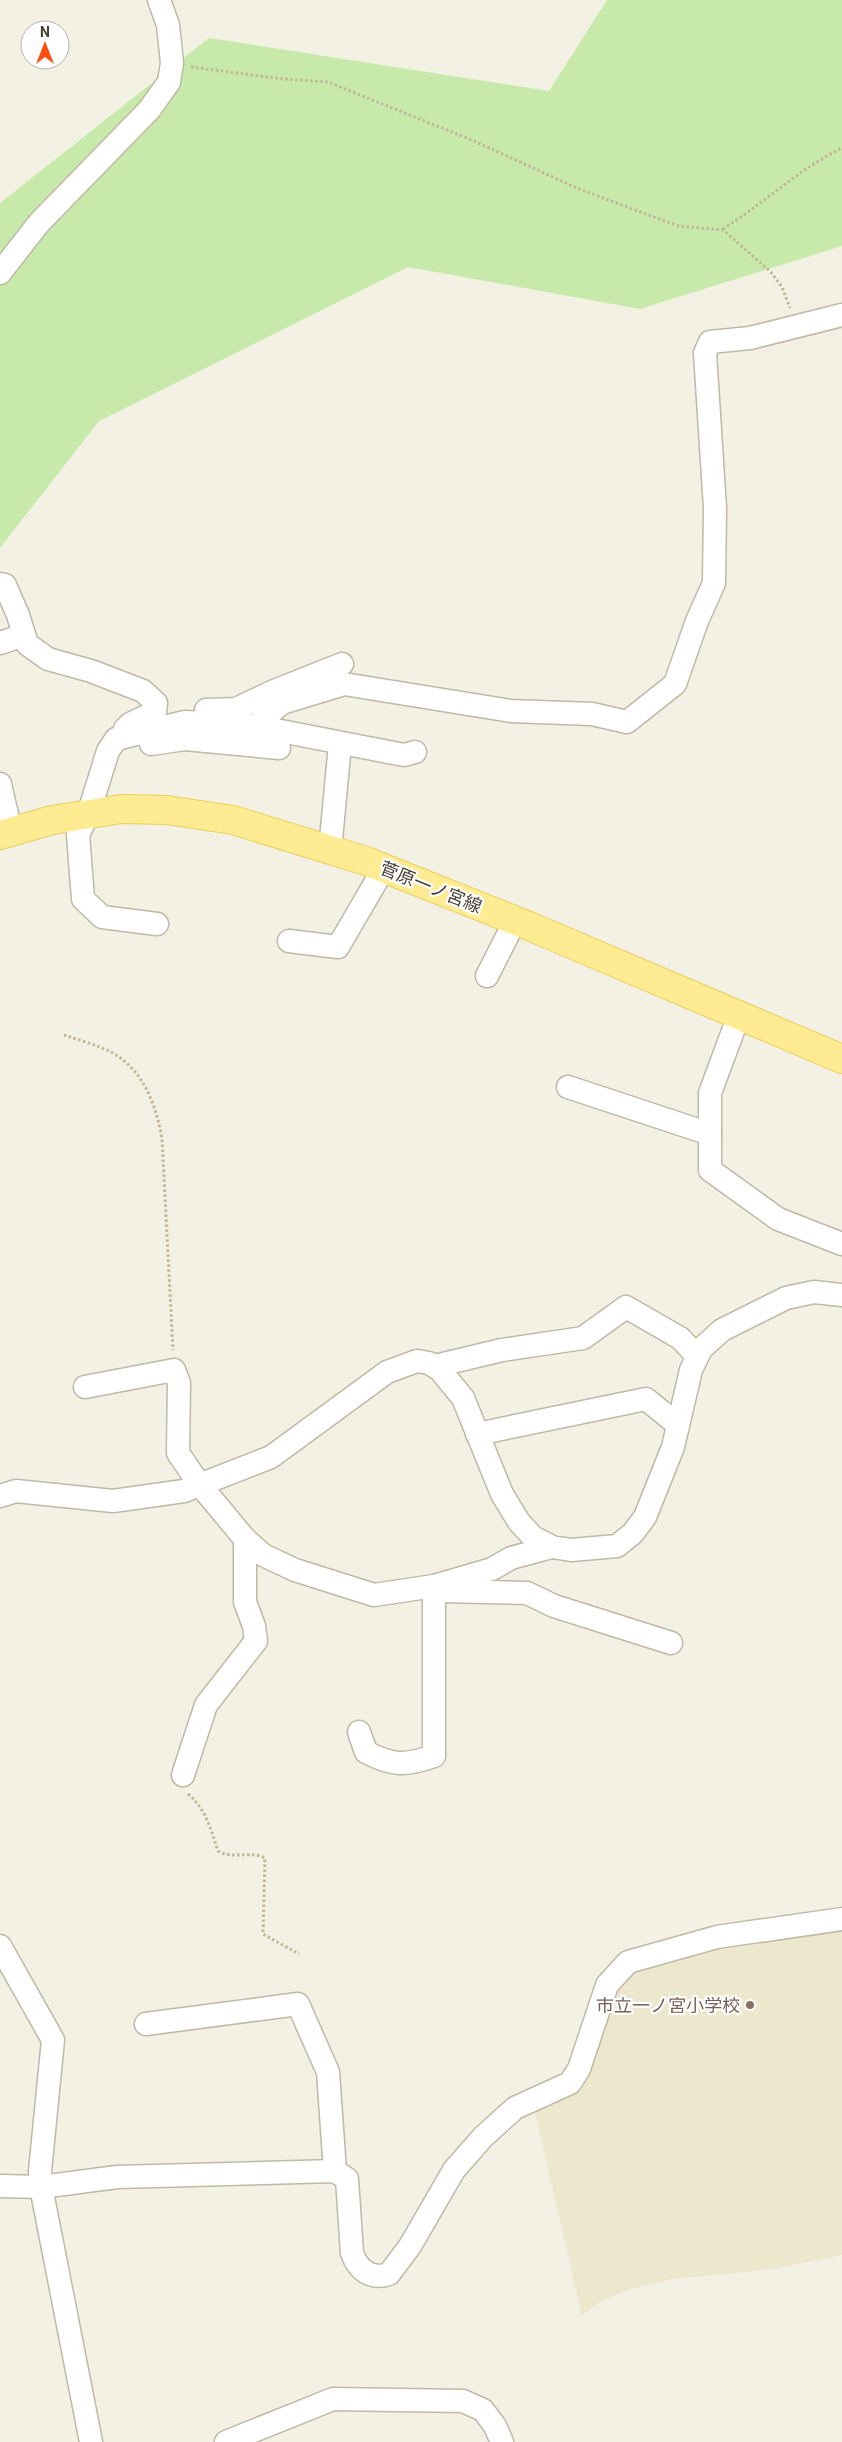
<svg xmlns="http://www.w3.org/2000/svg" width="842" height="2442" font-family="Roboto,'Noto Sans JP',sans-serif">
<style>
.education{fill:#ede7cd}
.green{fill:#c7eaaa}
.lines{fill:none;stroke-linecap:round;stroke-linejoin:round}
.minor-casing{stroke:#bfb9a6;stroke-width:25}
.major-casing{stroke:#eace5b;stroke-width:30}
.path{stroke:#c2b796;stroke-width:3;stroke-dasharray:2.5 2.5;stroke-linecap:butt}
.minor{stroke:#fff;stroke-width:22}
.major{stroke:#ffeb91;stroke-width:28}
.education-dot{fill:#8d6e63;stroke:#fff;stroke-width:2}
.labels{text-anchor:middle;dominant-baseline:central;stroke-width:4.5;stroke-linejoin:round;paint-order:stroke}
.street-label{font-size:18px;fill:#464034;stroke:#fff}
.education-label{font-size:18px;fill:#785e54;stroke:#fff;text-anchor:end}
</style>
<rect width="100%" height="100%" fill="#f3f0e4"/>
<!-- education -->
<path class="education" d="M842 1929V2255L773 2269 672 2279 631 2289 599 2302 582 2316 534 2108 583 2086 616 1988 637 1969 720 1943Z"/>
<!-- green -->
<path class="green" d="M607 0H842V246L640 309 408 267 99 421 0 548V203L209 38 549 91Z"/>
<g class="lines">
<defs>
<g id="minor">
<path d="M0 273 39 223 149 110 169 82 172 63 168 25 159 0"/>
<path d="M0 584 5 585 18 615 27 644 48 659 91 671 143 691 156 703 155 712 130 724 125 729"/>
<path d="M0 643 24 635"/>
<path d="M206 710 236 709 274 691 342 664"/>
<path d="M255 726 404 755 415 752"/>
<path d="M151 744 185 739 279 748"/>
<path d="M0 784 11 832"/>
<path d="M330 850 339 755"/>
<path d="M157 924 102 917 83 899 78 835 89 812 108 751 116 739 185 722 255 726 282 703 344 684 511 711 592 714 627 722 675 684 697 621 714 583 715 508 705 353 710 342 750 338 842 315"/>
<path d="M289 941 338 947 384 868"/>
<path d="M487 976 515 921"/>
<path d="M739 1015 710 1093V1170L778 1219 842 1244"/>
<path d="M568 1087 710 1134"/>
<path d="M435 1366 502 1350 583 1338 626 1307 680 1338 697 1356"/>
<path d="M85 1387 174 1370 179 1383 178 1453 200 1485 245 1539V1602L254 1626 256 1641 206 1705 183 1775"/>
<path d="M477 1434 646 1399 678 1425"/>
<path d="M0 1496 16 1491 113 1501 184 1491 271 1457 387 1372 417 1361 429 1363 440 1370 463 1398 502 1494 519 1522 533 1537 552 1547 571 1550 617 1546 633 1533 645 1517 673 1447 691 1370 701 1349 722 1330 786 1298 814 1292 842 1295"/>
<path d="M245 1539 263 1555 295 1570 374 1595 434 1586 492 1569 511 1558 552 1547"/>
<path d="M440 1591 527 1593 554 1606 671 1643"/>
<path d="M359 1732 366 1752C393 1766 405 1766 434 1756V1586"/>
<path d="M0 1946 53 2040 40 2171 41 2187 91 2442"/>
<path d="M146 2024 298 2004 328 2072 335 2171"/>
<path d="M0 2186 41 2187 117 2177 335 2171 347 2179 352 2253C358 2270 371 2280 389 2274L410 2246 454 2170 483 2137 515 2108 570 2083 579 2069 607 1985 628 1962 717 1937 842 1919"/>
<path d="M226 2442 333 2399 463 2401 483 2410 495 2426 502 2442"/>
</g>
<path id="major" d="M0 835 52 820 121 809 167 810 233 820 366 861 529 926 842 1059"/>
</defs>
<!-- minor casing -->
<use href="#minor" class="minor-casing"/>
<!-- major casing -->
<use href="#major" class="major-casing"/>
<!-- path -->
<g class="path">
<path d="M191 67 284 79 328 82 474 141 579 189 651 216 679 226 723 230 770 271 782 287 790 308"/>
<path d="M723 229C764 203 799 169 842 148"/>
<path d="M64 1035C79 1040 97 1045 111 1052 144 1070 156 1105 162 1139L173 1350"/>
<path d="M188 1794C206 1809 211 1830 218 1851 234 1860 249 1850 265 1858L263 1934 299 1954"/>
</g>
<!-- minor -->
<use href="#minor" class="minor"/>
<!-- major -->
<use href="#major" class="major"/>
</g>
<!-- markers -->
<circle class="education-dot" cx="750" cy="2005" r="5"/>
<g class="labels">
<!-- street labels -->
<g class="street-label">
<text transform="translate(431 887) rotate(22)">菅原一ノ宮線</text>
</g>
<!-- education labels -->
<g class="education-label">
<text x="740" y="2005">市立一ノ宮小学校</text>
</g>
</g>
<!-- north arrow -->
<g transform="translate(45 45)"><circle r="24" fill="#ffffff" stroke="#b5b3ae"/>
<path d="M0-4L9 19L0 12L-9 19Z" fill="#ff4c0f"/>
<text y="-8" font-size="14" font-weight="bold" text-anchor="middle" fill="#464034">N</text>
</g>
</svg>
